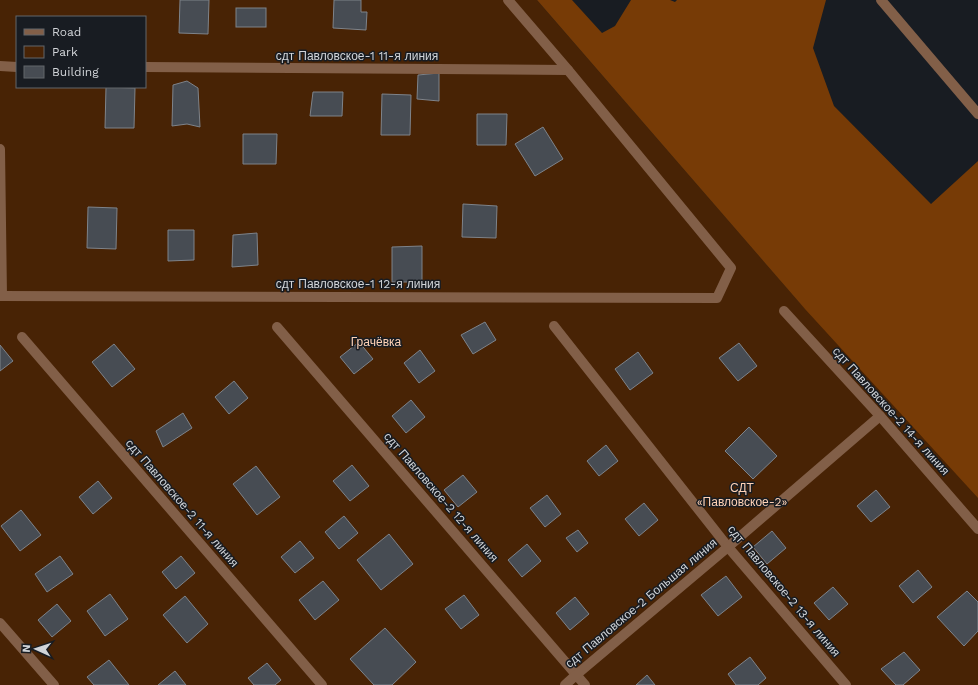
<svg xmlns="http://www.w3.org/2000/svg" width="978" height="685" font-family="'Work Sans',sans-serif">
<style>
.green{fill:#482305;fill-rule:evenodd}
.forest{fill:#773b06}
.building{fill:#474c53;stroke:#7e838a}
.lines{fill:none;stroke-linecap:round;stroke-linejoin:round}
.minor{stroke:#825f48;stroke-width:10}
.labels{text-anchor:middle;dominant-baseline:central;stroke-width:3;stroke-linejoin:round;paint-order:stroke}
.street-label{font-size:12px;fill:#d1d4d8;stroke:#181c22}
.park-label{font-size:12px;fill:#ffd2b6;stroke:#181c22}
</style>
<rect width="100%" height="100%" fill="#181c22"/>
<!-- green -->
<path class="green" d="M0 0H537L800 303 978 471V685H0ZM17 17H145V87H17Z"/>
<!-- forest -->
<path class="forest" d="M537 0H572L602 33 615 26 631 0H670L675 2 677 0H826L813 48 834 106 931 204 978 161V498L805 309Z"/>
<!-- building -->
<g class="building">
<path d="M180 0H209L208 34 179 33Z"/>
<path d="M334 0H361V12H367L366 30 333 28Z"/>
<rect x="236" y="8" width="30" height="19"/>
<path d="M439 73V101L417 99 418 75Z"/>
<path d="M187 81 198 88 200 127 187 124 172 126 173 85Z"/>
<path d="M106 87 135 88 134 128H105Z"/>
<path d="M313 92H343L342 116H310Z"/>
<path d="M382 94 411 95 410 135H381Z"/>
<path d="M477 114H507L506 145H477Z"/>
<path d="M543 127 563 159 535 176 515 144Z"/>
<path d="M243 134H277L276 164H243Z"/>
<path d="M463 204 497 206 496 238 462 237Z"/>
<path d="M88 207 117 208 116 249 87 248Z"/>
<path d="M168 230H194V260L168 261Z"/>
<path d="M257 233 258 265 232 267 233 235Z"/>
<path d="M422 246V282H392V247Z"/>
<path d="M485 322 496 340 473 354 461 335Z"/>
<path d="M359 342 373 359 354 374 340 357Z"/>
<path d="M739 343 757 366 738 381 719 358Z"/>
<path d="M114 344 135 369 112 387 92 362Z"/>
<path d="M0 345 13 361 0 371Z"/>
<path d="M420 350 435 371 419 383 404 363Z"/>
<path d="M638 352 653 373 630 390 615 369Z"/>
<path d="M234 381 248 398 229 414 215 397Z"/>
<path d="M411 400 425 417 406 433 392 416Z"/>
<path d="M183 413 192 428 163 447 156 431Z"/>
<path d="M749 427 777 456 753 479 725 451Z"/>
<path d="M606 445 618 461 599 476 587 461Z"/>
<path d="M352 465 369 486 350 501 333 481Z"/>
<path d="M256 466 280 497 257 515 233 484Z"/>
<path d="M463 475 477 492 458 507 444 490Z"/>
<path d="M98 481 112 498 93 514 79 497Z"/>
<path d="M876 490 890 507 871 522 857 506Z"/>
<path d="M547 495 561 514 545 527 530 508Z"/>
<path d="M644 503 658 520 639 536 625 519Z"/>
<path d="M21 510 41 535 20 551 1 526Z"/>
<path d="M344 516 358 533 339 549 325 532Z"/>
<path d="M578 530 588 543 577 552 566 538Z"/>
<path d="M772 531 786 548 767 564 753 547Z"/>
<path d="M389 534 413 564 381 590 357 560Z"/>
<path d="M300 541 314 558 295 573 281 557Z"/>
<path d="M527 544 541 561 522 577 508 560Z"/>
<path d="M60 556 73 574 47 592 35 574Z"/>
<path d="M181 556 195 573 176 589 162 572Z"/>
<path d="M918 570 932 587 913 603 899 586Z"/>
<path d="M726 576 742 597 718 616 701 595Z"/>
<path d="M323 581 339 600 315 620 299 600Z"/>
<path d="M833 587 848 604 829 620 814 603Z"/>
<path d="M967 591 978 602V631L964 646 937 617Z"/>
<path d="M110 594 128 619 105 636 87 611Z"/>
<path d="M464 595 479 615 461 629 445 609Z"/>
<path d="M185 596 208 624 187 643 163 615Z"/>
<path d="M575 597 589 614 570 630 556 613Z"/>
<path d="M57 604 71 621 52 637 38 620Z"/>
<path d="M385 628 416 662 392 685H374L350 659Z"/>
<path d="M904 652 920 670 903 685H896L881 669Z"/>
<path d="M750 657 766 678 758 685H736L728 674Z"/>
<path d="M109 660 129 685H94L87 677Z"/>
<path d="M267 663 281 680 275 685H254L248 678Z"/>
<path d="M175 671 186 685H158Z"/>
<path d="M647 675 655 685H636Z"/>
</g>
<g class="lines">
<!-- minor -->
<g class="minor">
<path d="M881 0 978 114"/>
<path d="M0 66 17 67"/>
<path d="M145 67 568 70"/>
<path d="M0 149 2 296"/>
<path d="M0 296 717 298 731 268 568 70 508 0"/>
<path d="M784 311 880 416 978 529"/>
<path d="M554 326 728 547 846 685"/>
<path d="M277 327 585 685"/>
<path d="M22 337 322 685"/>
<path d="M0 623 54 685"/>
<path d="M565 685 576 675 728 547 880 416"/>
</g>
</g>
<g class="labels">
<!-- street labels -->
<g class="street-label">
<text x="357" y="56">сдт Павловское-1 11-я линия</text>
<text x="358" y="284">сдт Павловское-1 12-я линия</text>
<text transform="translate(891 411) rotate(48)">сдт Павловское-2 14-я линия</text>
<text transform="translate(441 497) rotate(49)">сдт Павловское-2 12-я линия</text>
<text transform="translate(182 503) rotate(49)">сдт Павловское-2 11-я линия</text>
<text transform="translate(784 591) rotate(50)">сдт Павловское-2 13-я линия</text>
<text transform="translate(641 603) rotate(-40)">сдт Павловское-2 Большая линия</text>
</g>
<!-- park labels -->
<g class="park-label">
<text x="376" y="342">Грачёвка</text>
<text x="742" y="488">СДТ<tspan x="742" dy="14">«Павловское-2»</tspan></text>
</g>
</g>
<!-- legend -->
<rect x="16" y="16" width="130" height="72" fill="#181c22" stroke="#62666b"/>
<rect x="24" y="29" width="20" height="6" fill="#825f48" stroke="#62666b"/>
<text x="52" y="36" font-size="12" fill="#d1d4d8">Road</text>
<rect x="24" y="46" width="20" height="12" fill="#482305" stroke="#62666b"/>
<text x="52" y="56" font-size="12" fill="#d1d4d8">Park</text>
<rect x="24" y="66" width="20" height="12" fill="#474c53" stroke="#62666b"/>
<text x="52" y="76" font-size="12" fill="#d1d4d8">Building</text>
<!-- north arrow -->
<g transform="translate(36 649) rotate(273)" stroke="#181c22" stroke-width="3" paint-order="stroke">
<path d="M0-3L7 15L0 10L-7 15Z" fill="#d1d4d8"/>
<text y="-6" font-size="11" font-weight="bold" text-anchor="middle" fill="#d1d4d8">N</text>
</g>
</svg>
